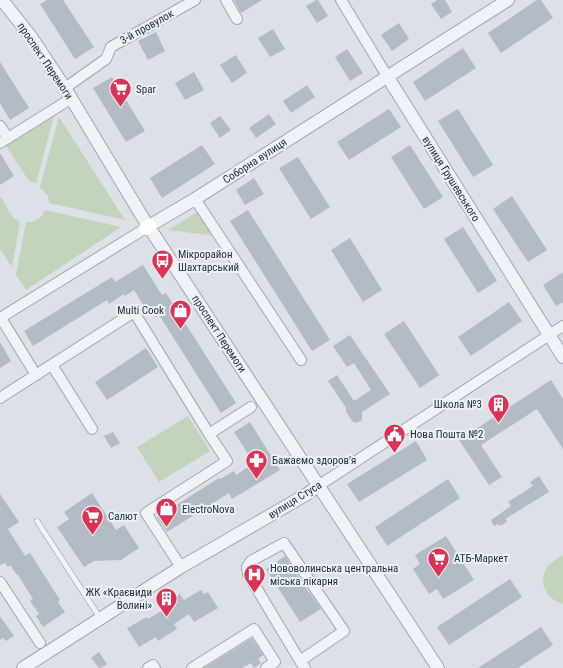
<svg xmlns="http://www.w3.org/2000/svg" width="563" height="668" font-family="'Roboto Condensed',sans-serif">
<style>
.green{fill:#c3d3bc}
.building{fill:#b3bbc5}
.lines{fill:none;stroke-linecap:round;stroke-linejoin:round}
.service-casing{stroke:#a1a8b2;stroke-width:6}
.minor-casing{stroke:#a1a8b2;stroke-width:12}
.tertiary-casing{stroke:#a1a8b2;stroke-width:14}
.service{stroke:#eff2f6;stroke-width:5}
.minor{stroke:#eff2f6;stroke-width:10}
.tertiary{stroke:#eff2f6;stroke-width:12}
.secondary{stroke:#fff;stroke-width:14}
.labels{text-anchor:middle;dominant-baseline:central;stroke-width:4;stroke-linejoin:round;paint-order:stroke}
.street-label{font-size:11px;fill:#243040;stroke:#ebf0f5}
.poi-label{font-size:11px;fill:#243040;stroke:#ebf0f5;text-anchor:start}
</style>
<rect width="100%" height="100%" fill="#dce1e8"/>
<!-- green -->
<g class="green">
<path d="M54 116 36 183 29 181 6 146Z"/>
<path d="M59 117 125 220 49 203 48 196 40 187Z"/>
<path d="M0 197H1C8 207 8 216 20 222L12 267 0 249Z"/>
<path d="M45 210 121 227 26 290 16 275 26 222C36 222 41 219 45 210Z"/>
<path d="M201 210 218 236 168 230Z"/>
<path d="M188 416 210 451 159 482 137 447Z"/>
<path d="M563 555V604C548 600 538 585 546 569 549 563 557 559 563 555Z"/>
</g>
<!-- building -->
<g class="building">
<path d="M47 0H63L94 47 75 59 40 4Z"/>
<path d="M234 0H262L241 13Z"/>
<path d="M316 0H318L328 16 317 23 306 6Z"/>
<path d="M437 0H445L452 12 441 19 431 4Z"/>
<path d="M537 0H541L553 18 501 53 488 33Z"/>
<path d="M399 23 409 39 392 51 381 35Z"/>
<path d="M273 29 285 49 270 57 258 38Z"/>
<path d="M156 32 165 51 148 60 138 41Z"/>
<path d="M463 48 476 68 425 101 413 82Z"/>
<path d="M347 49 363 73 350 81 335 57Z"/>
<path d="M236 55 247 73 232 83 220 65Z"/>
<path d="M0 62 29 108 10 120 0 103Z"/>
<path d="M194 72 204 90 185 100 175 83Z"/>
<path d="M112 77 145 131 126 142 93 88Z"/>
<path d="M307 85 315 97 291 113 283 101Z"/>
<path d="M389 109 401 127 349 160 337 142Z"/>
<path d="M458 109 493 165 473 177 438 121Z"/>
<path d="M269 114 276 124 256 138 249 128Z"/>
<path d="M220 116 231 130 220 138 210 123Z"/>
<path d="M202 145 215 164 162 198 150 178Z"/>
<path d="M410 145 443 197 424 209 391 157Z"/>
<path d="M0 153 14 176 0 185Z"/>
<path d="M298 157 330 207 311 219 279 168Z"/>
<path d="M254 178 264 194 245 205 236 190Z"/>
<path d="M512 196 547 250 528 262 493 209Z"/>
<path d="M248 210 330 340 312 351 230 221Z"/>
<path d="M463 227 497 281 478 293 444 239Z"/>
<path d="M350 238 382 290 363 302 331 250Z"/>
<path d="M143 265 162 295 166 293 236 403 221 413 159 315 156 317 147 304 144 306 134 290 125 296 124 294 109 304 107 300 33 346 24 331 112 277 115 282Z"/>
<path d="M563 272V302L556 306 543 285Z"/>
<path d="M509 302 522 321 471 356 458 337Z"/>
<path d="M404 321 439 375 420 388 384 334Z"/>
<path d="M350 335 390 394 362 412V420L359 422 356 423 352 421 346 412V408L328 381 337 375 354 401 371 390 354 363 347 367 333 346Z"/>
<path d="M0 342 11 361 0 368Z"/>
<path d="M146 348 158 367 107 400 95 382Z"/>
<path d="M551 380 563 399V449L537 409 481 445 502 477 489 485 459 440Z"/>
<path d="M250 422 280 470 232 499 229 493 167 532 157 517 219 478 220 479 234 471 236 475 254 463 234 432Z"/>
<path d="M113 432 120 443 111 448 104 436Z"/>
<path d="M416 441 427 460 359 502 347 484Z"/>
<path d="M539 476 549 492 505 519 507 522 500 526 498 524 494 526 491 520 511 506 508 502 533 486 530 482Z"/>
<path d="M448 479 460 498 387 546 375 527Z"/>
<path d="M92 493 116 530 124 525 139 548 121 560 94 561 84 567 57 527 69 519 64 512Z"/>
<path d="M0 494 19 522 8 529 25 556 30 553 60 600 58 602 65 612 43 627 36 616 39 614 30 601 33 599 18 575H17L10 565 8 567 5 563 0 565Z"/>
<path d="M446 536 474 580 443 599 437 589 429 594 413 569 420 564 415 555Z"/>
<path d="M285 556 309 593H310L321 609 300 622 266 569Z"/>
<path d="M510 579 522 597 449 645 437 627Z"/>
<path d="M201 590 204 594 208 592 218 608 194 622 189 614 174 624 177 629 158 641 156 637 139 647 127 628 147 617 148 619 163 610 161 605 180 594 184 600Z"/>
<path d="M0 616 14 636 6 641 3 638 0 640Z"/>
<path d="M541 627 553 645 518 668H478Z"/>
<path d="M252 638 263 655 258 659 261 663 254 668 251 663 242 668H204Z"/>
<path d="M99 652 107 664 101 668H99L91 658Z"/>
</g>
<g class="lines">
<defs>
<path id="service" d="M37 521 100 618"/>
<g id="minor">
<path d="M226 0 237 19"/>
<path d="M341 0 387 76"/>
<path d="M65 88 106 59 111 47 195 0"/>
<path d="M0 126 8 138"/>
<path d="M0 143 72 98"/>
<path d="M195 199 301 360"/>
<path d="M0 318 146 228"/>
<path d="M1 318 36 375"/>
<path d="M52 365 92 429"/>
<path d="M0 398 134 312 209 434 251 407"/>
<path d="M318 486 563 326"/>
<path d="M181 567 146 513 227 461 209 434"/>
<path d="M0 582 40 643"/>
<path d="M300 661 344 631 284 543 251 561 247 567 248 574 300 661 305 668"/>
<path d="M148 668 153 665 155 668"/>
<path d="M192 668 254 629 275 662 266 668"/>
</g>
<g id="tertiary">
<path d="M2 0 32 38 65 88 143 218 438 668"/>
<path d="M387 76 563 357"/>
<path d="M149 226 195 199 508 0"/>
<path d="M23 668 181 567 307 494 318 486"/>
</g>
</defs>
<!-- service casing -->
<use href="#service" class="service-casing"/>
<!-- minor casing -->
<use href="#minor" class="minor-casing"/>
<!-- tertiary casing -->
<use href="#tertiary" class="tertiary-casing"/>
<!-- service -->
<use href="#service" class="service"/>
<!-- minor -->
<use href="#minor" class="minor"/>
<!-- tertiary -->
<use href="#tertiary" class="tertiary"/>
<!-- secondary -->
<path class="secondary" d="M146 228 149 226"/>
</g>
<!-- icons -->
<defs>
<symbol id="supermarket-pin" viewBox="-11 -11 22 30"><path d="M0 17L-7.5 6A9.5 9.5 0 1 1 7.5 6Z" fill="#db3255" stroke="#ebf0f5"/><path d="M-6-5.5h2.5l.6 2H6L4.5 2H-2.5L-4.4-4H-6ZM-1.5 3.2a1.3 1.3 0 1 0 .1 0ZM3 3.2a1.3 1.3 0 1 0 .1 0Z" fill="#fff"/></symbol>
<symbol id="bus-pin" viewBox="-11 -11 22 30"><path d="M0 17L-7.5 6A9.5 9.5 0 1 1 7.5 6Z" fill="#db3255" stroke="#ebf0f5"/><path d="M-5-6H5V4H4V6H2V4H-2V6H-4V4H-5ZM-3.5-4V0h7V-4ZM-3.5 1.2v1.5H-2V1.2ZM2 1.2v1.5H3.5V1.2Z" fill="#fff"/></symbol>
<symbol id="shop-pin" viewBox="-11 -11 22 30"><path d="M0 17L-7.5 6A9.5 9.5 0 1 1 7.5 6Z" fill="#db3255" stroke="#ebf0f5"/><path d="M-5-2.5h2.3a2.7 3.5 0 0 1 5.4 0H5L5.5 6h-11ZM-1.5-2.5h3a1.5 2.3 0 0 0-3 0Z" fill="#fff"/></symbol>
<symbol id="building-pin" viewBox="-11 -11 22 30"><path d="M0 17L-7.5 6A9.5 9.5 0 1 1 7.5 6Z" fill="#db3255" stroke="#ebf0f5"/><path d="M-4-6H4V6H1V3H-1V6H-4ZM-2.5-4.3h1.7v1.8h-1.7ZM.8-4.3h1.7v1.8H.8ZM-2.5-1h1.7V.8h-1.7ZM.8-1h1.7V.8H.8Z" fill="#fff"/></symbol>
<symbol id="civic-pin" viewBox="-11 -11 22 30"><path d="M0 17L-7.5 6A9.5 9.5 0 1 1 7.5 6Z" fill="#db3255" stroke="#ebf0f5"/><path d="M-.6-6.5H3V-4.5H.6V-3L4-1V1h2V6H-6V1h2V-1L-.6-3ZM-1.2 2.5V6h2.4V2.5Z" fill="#fff"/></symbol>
<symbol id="pharmacy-pin" viewBox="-11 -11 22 30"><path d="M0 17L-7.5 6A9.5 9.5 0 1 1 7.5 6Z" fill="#db3255" stroke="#ebf0f5"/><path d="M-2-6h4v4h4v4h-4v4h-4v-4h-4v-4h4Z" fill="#fff"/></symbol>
<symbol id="hospital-pin" viewBox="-11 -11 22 30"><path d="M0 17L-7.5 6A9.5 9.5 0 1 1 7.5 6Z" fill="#db3255" stroke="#ebf0f5"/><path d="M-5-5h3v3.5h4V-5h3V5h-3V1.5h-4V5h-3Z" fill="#fff"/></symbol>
</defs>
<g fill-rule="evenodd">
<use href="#supermarket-pin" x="108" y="76" width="25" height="34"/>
<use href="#bus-pin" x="150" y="248" width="25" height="34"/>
<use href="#shop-pin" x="168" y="298" width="25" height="34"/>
<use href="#building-pin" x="486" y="392" width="25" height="34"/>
<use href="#civic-pin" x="382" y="422" width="25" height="34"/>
<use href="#pharmacy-pin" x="244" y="448" width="25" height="34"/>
<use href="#shop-pin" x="154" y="496" width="25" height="34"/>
<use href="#supermarket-pin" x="80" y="504" width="25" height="34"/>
<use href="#supermarket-pin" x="426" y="546" width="25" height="34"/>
<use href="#hospital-pin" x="242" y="562" width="25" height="34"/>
<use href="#building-pin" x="154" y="586" width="25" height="34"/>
</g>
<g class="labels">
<!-- street labels -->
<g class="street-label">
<text transform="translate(147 27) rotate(-29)">3-й провулок</text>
<text transform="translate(45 61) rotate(56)">проспект Перемоги</text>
<text transform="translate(255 161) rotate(-33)">Соборна вулиця</text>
<text transform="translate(451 179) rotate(58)">вулиця Грушевського</text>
<text transform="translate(219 334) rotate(57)">проспект Перемоги</text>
<text transform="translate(295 500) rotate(-32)">вулиця Стуса</text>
</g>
<!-- poi labels -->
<g class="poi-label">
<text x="136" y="89">Spar</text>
<text x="178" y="254">Мікрорайон<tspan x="178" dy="13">Шахтарський</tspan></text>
<text x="164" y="310" text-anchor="end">Multi Cook</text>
<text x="482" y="404" text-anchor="end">Школа №3</text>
<text x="410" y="434">Нова Пошта №2</text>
<text x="272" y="460">Бажаємо здоровʼя</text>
<text x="182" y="509">ElectroNova</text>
<text x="108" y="516">Салют</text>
<text x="454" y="558">АТБ-Маркет</text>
<text x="270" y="568">Нововолинська центральна<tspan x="270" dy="13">міська лікарня</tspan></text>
<text x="152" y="592" text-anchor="end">ЖК «Краєвиди<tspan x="152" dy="13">Волині»</tspan></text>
</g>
</g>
</svg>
